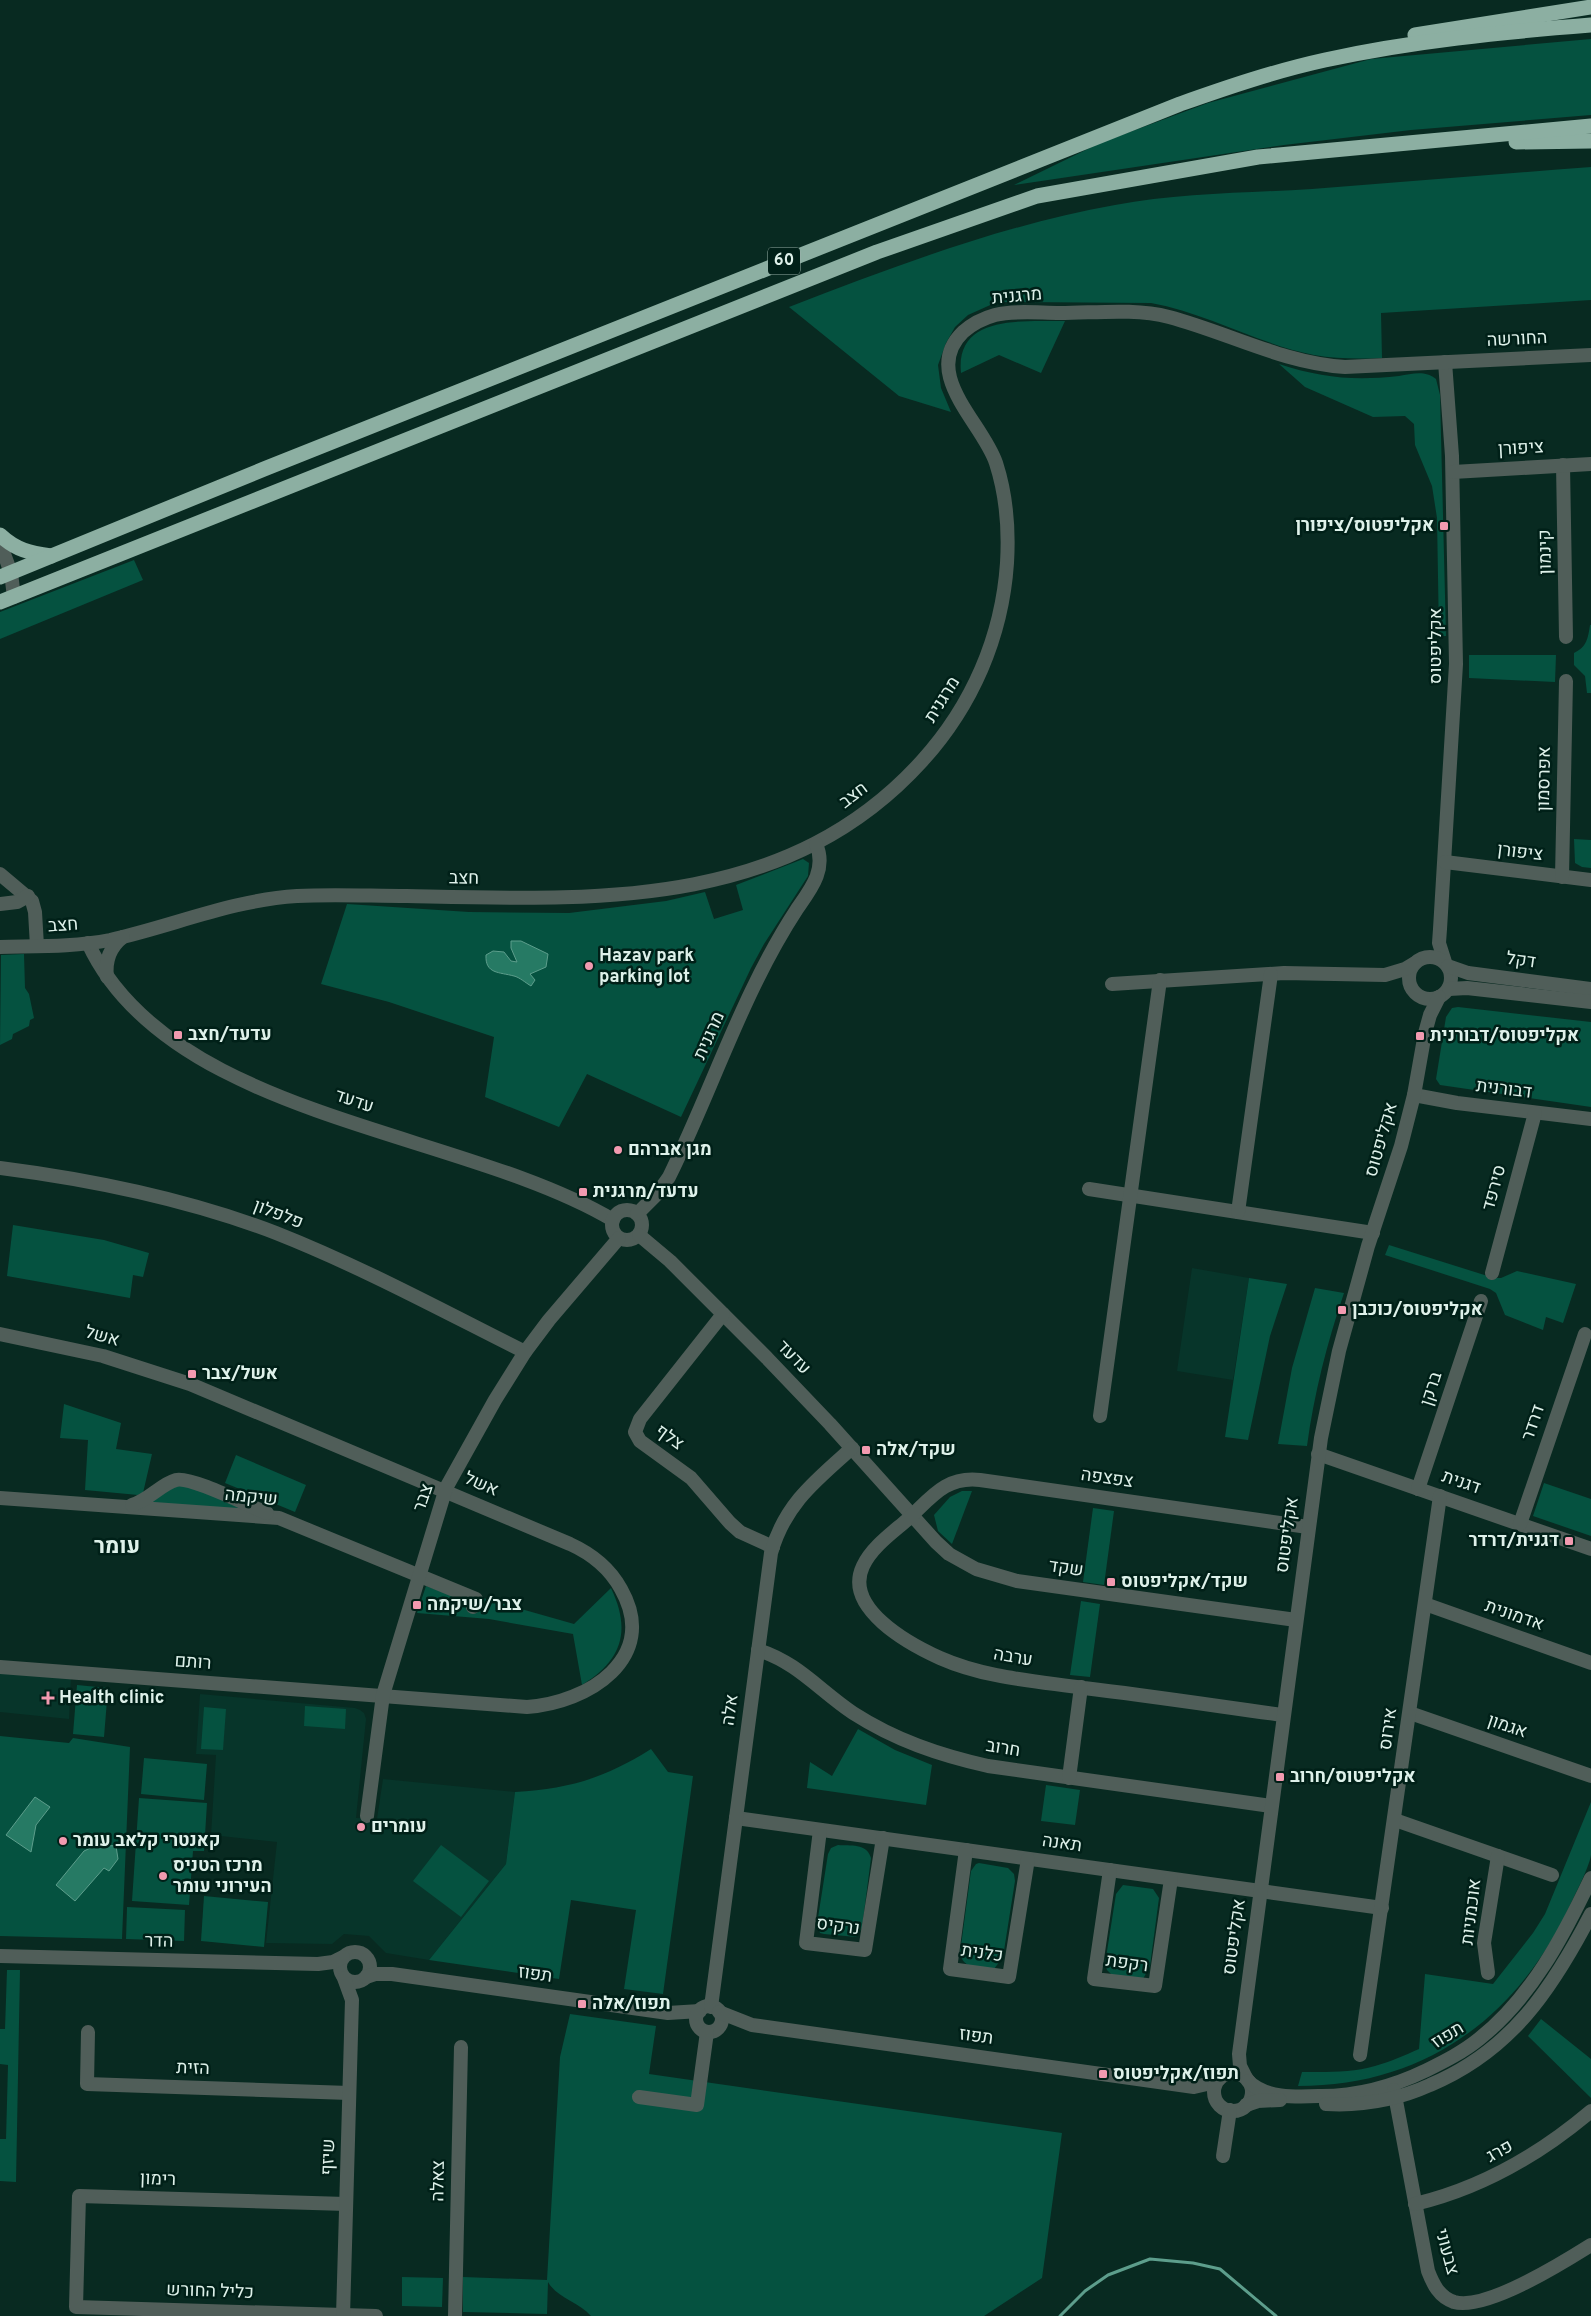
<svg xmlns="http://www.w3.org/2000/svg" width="1591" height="2316" font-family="Overpass,Heebo,sans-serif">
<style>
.built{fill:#07352a}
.green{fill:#055240}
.water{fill:#267a64;stroke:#5d9e8c}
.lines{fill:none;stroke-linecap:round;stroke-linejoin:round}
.stream{stroke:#5d9e8c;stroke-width:3}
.minor{stroke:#505e59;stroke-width:14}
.highway{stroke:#8cafa2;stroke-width:15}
.poi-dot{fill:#f29ab0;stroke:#002018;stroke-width:2}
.labels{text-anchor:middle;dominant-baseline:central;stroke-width:5;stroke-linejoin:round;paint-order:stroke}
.shield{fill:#002018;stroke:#9bb2ab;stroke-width:1}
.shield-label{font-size:16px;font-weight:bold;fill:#def1ea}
.street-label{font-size:18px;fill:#def1ea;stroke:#002018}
.poi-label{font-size:18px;font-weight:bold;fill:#def1ea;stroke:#002018;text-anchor:start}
.district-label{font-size:22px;font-weight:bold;fill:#def1ea;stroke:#002018}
</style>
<rect width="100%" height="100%" fill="#082a21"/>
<!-- built -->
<g class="built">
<path d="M1192 1268 1249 1278 1233 1380 1177 1371Z"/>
<path d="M0 1673 71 1677 69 1719 0 1712Z"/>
<path d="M200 1694 355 1708 360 1710 364 1713 366 1719 356 1818 377 1819 383 1779 515 1792 506 1864 429 1960 386 1953 369 1936 344 1934 332 1944 266 1943 277 1842 211 1835 216 1755 196 1754Z"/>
</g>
<!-- green -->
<g class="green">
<path d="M1591 39V115L1411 130 1284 145 1014 185 1100 143 1208 103 1371 59Z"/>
<path d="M1591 167V300L1381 313 1382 358C1359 359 1337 359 1314 355 1258 344 1207 313 1151 303L997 302 968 315 955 327 946 343 938 365 941 388 951 412 899 396 789 307C895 266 1003 225 1115 205 1179 193 1247 193 1312 189 1405 182 1498 174 1591 167Z"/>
<path d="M1065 321 1041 373 999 355 961 373C955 313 1025 322 1065 321Z"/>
<path d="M1279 364C1322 378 1354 381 1399 376 1412 374 1425 370 1436 379L1440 395 1446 636H1439L1437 518 1432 486 1415 445 1414 424 1405 416 1373 417 1305 387Z"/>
<path d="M134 560 143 580 0 639V612Z"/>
<path d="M1590 625H1591V693H1587L1585 676 1574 665V653C1587 647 1588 638 1590 625Z"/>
<path d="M1469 655H1556L1555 682 1469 678Z"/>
<path d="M1574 839 1591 840V868L1582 867 1575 863Z"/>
<path d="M803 859 809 863 808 876 764 944 751 968 681 1117 587 1074 559 1127 485 1097 494 1037 389 1002 321 984 347 904 469 912 569 913 666 901 705 892 714 919 743 910 736 885Z"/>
<path d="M24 954 25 988 29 994 34 1018 30 1020 29 1026 13 1034 12 1039 0 1045 1 955Z"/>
<path d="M1458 1007 1591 1022V1107L1440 1085 1436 1079 1446 1017 1452 1008Z"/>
<path d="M13 1225 104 1240 149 1253 143 1277 133 1275 130 1298 7 1276Z"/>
<path d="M1389 1245 1494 1278H1501L1517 1271 1576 1284 1563 1323 1546 1317 1543 1330 1505 1315 1496 1293 1490 1289 1385 1255Z"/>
<path d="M1249 1278 1287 1284 1270 1336 1248 1440 1225 1437Z"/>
<path d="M1315 1288 1344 1293C1327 1343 1314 1394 1307 1446L1278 1444 1292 1368Z"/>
<path d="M64 1404 121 1423 116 1449 152 1454 143 1493 138 1495 85 1490 88 1440 60 1438Z"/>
<path d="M236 1455 306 1485 295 1512 225 1483Z"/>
<path d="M1544 1483 1591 1499V1536L1533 1516Z"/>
<path d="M178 1485H191L255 1512 148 1503Z"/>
<path d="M962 1491H972L952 1544 938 1531 934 1515 950 1497Z"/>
<path d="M1093 1508 1114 1511 1104 1585 1083 1582Z"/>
<path d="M426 1586 480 1606 483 1598 574 1624 611 1588C631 1630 623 1660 582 1685L573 1634 489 1619 417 1613Z"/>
<path d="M1081 1601 1100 1604 1090 1677 1070 1675Z"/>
<path d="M77 1685 108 1688 104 1737 73 1734Z"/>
<path d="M305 1706 346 1709 345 1729 304 1726Z"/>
<path d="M204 1707 226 1709 223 1750 201 1749Z"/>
<path d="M858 1729 895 1750 932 1765 926 1805 807 1788 810 1762 832 1776Z"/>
<path d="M0 1736 69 1743 73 1738 130 1747 122 1939 0 1936Z"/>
<path d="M651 1749 668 1772 693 1776 663 1994 624 1989 636 1910 571 1900 559 1979 429 1960 506 1864 515 1792C569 1789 605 1778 651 1749Z"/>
<path d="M144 1758 207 1764 204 1800 141 1794Z"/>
<path d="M1046 1785 1080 1790 1075 1825 1041 1821Z"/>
<path d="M139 1798 207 1803 204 1851H193L189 1905 132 1901Z"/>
<path d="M1591 1802C1591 1819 1591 1839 1591 1855 1589 1869 1570 1904 1564 1918 1509 2024 1419 2086 1298 2086L1302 2072C1326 2072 1352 2073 1375 2066 1390 2062 1405 2055 1419 2049L1425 1974 1493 1984 1533 1933 1545 1914Z"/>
<path d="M441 1845 489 1881 461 1917 413 1881Z"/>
<path d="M838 1845C850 1846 867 1843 871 1858L862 1928 856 1937 824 1934 820 1933 817 1924 828 1854 831 1848Z"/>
<path d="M979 1863 1008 1868 1014 1874 1015 1881 1003 1957 994 1969C981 1968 963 1970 960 1953L971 1871 976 1864Z"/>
<path d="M1123 1885 1153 1889 1159 1898 1150 1966 1143 1979 1112 1975 1107 1970 1105 1964 1116 1894Z"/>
<path d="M204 1896 268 1902 264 1947 201 1941Z"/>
<path d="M127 1907 185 1910 184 1941 126 1939Z"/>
<path d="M7 1970H20L16 2182 0 2181V2139H6L8 2065 0 2064V2029H5Z"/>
<path d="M570 2014 656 2026 649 2074 1062 2133 1042 2278 984 2316H591C579 2302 557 2298 548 2282L547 2314 463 2312V2277L547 2280 560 2057Z"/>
<path d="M1541 2019 1591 2059V2098L1528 2036Z"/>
<path d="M402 2277 443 2278 442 2307 402 2306Z"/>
</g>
<!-- water -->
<g class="water">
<path d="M511 941H521L548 954 546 967 530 974 535 980 531 986C526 983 519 977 514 976 499 972 485 974 486 955L493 951 504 952 511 961 517 962 511 948Z"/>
<path d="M35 1797 50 1807 36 1825 31 1852 6 1835Z"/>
<path d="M97 1845 116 1846 118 1859 109 1871 104 1868 75 1901 56 1885 84 1851Z"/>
</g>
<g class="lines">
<!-- stream -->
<path class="stream" d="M1060 2316 1085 2291 1108 2275 1150 2259 1193 2263 1220 2269 1276 2316"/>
<!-- minor -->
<g class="minor">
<path d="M1445 362 1452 456 1456 664 1440 929 1439 943 1445 962"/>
<path d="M1563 465 1566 637"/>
<path d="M1453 472 1591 464"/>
<path d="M0 543 11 573 14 597"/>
<path d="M1445 862 1591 880"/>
<path d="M0 874 32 901 35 912 37 946"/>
<path d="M1562 877 1566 681"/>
<path d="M0 904 17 902 28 896"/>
<path d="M88 943C169 1118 460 1129 613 1220"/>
<path d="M0 947C37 946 74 947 110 940 173 926 232 900 297 896 334 894 371 896 407 896 592 900 786 911 922 761 972 706 1002 637 1007 563 1009 530 1006 494 996 463 983 423 920 374 963 332 972 324 984 318 995 315 1016 310 1039 313 1060 313 1095 313 1134 308 1169 317 1229 333 1283 363 1345 367L1591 355"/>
<circle cx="1430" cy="978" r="21"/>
<path d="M1448 966 1468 973 1591 989"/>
<path d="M107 977C105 961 110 947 123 937"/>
<path d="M1112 984 1284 973 1385 975 1405 969 1415 963"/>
<path d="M1449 989 1467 988 1591 1002"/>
<path d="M1414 1095 1457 1103 1591 1119"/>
<path d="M0 1168C94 1180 187 1199 276 1233 362 1267 443 1311 525 1352"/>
<path d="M1089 1189 1373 1233"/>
<circle cx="627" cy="1225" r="15"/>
<path d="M1238 1212 1271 974"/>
<path d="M637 1214 657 1194 669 1177C713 1088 742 993 797 909 811 889 827 869 816 844"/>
<path d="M639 1235 670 1261 767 1358 830 1424 936 1542 949 1554 976 1569 1017 1581 1296 1620"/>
<path d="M1492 1273 1535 1113"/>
<path d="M723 1314 640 1419 635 1432 640 1441 691 1478 730 1523 740 1532 773 1547"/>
<path d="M0 1334 103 1356 190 1384 570 1544C592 1554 609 1567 621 1589 660 1658 588 1703 527 1707L0 1667"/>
<path d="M1100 1416 1160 980"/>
<path d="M1318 1454 1591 1549"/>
<path d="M1418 1489 1481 1301"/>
<path d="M0 1498 279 1518 476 1599 473 1607"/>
<path d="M132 1505C149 1500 161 1484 176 1480 191 1476 249 1506 267 1513"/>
<path d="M1520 1524 1585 1334"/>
<path d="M1425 1604 1591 1663"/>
<path d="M758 1650C797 1662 820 1691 853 1713 895 1740 939 1755 988 1766L1271 1806"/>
<path d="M1410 1713 1591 1776"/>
<path d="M1283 1715C1217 1706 1151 1696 1084 1688 1036 1681 985 1678 940 1658 909 1644 843 1608 863 1566 872 1547 892 1533 907 1520 931 1498 945 1476 980 1480L1308 1527"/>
<path d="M1069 1778 1081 1687"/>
<path d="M367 1816 383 1695 446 1488 495 1400 525 1352 549 1320 619 1238"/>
<path d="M736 1818 1382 1908"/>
<path d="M1395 1820 1552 1875"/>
<path d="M820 1830 806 1943 865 1950 883 1838"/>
<path d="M966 1850 950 1969 1009 1977 1028 1859"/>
<path d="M1110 1870 1094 1979 1155 1986 1171 1879"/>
<circle cx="355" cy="1967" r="15"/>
<path d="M0 1956 318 1964 333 1962 343 1957"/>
<path d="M1488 1973 1484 1943 1498 1856"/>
<path d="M366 1977 375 1974H392L668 2013 700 2011"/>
<circle cx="709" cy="2019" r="13"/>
<path d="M711 2007 771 1553C785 1504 815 1481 852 1448"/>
<path d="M719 2012 752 2025 1194 2087 1207 2084 1219 2079"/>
<path d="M88 2032 87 2084 349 2093"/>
<path d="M1360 2055 1440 1496"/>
<circle cx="1233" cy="2092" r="19"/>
<path d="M1246 2078 1240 2066 1239 2054 1321 1438 1339 1351 1368 1246 1401 1146 1414 1095 1425 1033 1430 1015 1439 997"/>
<path d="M1248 2081C1266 2099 1297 2097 1321 2096 1357 2096 1394 2086 1427 2070 1445 2061 1463 2052 1479 2039 1531 1998 1563 1937 1591 1878"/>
<path d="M1394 2090 1428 2271C1433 2284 1439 2297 1454 2302 1486 2311 1564 2262 1591 2245"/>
<path d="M639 2097 697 2105 707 2032"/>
<path d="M1326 2104C1362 2106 1397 2100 1430 2085 1511 2051 1552 1989 1591 1914"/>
<path d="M1246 2105 1258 2101 1280 2100"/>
<path d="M1223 2156 1230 2110"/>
<path d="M346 2204 79 2196 76 2307 376 2316"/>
<path d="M1415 2204C1482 2188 1539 2155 1591 2111"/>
<path d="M343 2316 352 2000 344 1978"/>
<path d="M455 2316 461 2047"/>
</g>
<!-- highway -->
<g class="highway">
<path d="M1415 35 1591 7"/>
<path d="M1516 142 1591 141"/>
<path d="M0 535C16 550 30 553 51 556"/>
<path d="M0 577 264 469 1180 104C1228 87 1275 71 1325 60 1412 41 1502 32 1591 25"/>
<path d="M0 602 877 252 1037 196 1258 157 1591 126"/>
</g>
</g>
<!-- markers -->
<g class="poi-dot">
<rect x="1439" y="521" width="10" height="10" rx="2.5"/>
<circle cx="589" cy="966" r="5"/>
<rect x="173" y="1030" width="10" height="10" rx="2.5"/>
<rect x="1415" y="1031" width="10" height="10" rx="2.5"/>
<circle cx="618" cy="1150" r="5"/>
<rect x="578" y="1187" width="10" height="10" rx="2.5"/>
<rect x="1337" y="1305" width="10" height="10" rx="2.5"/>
<rect x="187" y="1369" width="10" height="10" rx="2.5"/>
<rect x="861" y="1445" width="10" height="10" rx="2.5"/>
<rect x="1564" y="1536" width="10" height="10" rx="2.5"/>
<rect x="1106" y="1577" width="10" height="10" rx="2.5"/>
<rect x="412" y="1600" width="10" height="10" rx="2.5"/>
<path d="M45.5 1690.5h5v5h5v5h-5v5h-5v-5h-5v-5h5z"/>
<rect x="1275" y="1772" width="10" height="10" rx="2.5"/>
<circle cx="361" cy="1827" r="5"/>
<circle cx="63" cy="1841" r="5"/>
<circle cx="163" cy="1876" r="5"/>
<rect x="577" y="1999" width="10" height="10" rx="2.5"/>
<rect x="1098" y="2069" width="10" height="10" rx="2.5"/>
</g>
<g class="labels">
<!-- shield labels -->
<rect class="shield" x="768" y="247.5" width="32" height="27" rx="4"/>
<g class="shield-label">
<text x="784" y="261">60</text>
</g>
<!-- street labels -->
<g class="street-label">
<text transform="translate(1017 297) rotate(-5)">מרגנית</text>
<text transform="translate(1517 340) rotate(-3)">החורשה</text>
<text transform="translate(1521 449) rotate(-3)">ציפורן</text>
<text transform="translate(1546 552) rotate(-91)">קינמון</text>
<text transform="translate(1436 646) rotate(-90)">אקליפטוס</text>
<text transform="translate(943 700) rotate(-58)">מרגנית</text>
<text transform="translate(1545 779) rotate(-89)">אפרסמון</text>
<text transform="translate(854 796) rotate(-37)">חצב</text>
<text transform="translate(1520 853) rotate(7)">ציפורן</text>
<text transform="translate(464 879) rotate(1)">חצב</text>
<text transform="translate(63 926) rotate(-4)">חצב</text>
<text transform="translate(1521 961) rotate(8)">דקל</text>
<text transform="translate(710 1036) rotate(-66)">מרגנית</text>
<text transform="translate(1504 1090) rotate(7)">דבורנית</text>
<text transform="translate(354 1102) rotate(19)">עדעד</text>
<text transform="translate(1382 1140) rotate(-74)">אקליפטוס</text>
<text transform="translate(1495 1188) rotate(-75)">סירפד</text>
<text transform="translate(278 1215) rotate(21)">פלפלון</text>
<text transform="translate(102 1337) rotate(15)">אשל</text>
<text transform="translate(793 1358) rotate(46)">עדעד</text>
<text transform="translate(1432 1389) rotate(-72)">ברקן</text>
<text transform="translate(1534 1423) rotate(-71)">דרדר</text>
<text transform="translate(669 1438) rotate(36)">צלף</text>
<text transform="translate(1107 1479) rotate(8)">צפצפה</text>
<text transform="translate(1461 1483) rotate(19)">דגנית</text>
<text transform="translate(481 1485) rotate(23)">אשל</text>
<text transform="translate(251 1498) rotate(6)">שיקמה</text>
<text transform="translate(424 1498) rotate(-71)">צבר</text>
<text transform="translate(1288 1535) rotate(-82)">אקליפטוס</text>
<text transform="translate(1066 1569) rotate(8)">שקד</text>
<text transform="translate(1514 1616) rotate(19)">אדמונית</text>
<text transform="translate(1013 1658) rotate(10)">ערבה</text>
<text transform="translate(193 1663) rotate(4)">רותם</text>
<text transform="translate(731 1710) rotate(-82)">אלה</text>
<text transform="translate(1507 1727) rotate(19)">אגמון</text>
<text transform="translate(1389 1729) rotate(-82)">אירוס</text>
<text transform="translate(1003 1749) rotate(9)">חרוב</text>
<text transform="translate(1062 1844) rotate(8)">תאנה</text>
<text transform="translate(1472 1912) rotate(-83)">אוכמניות</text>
<text transform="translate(838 1927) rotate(8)">נרקיס</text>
<text transform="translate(1235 1937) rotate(-82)">אקליפטוס</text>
<text transform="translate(159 1942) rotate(1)">הדר</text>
<text transform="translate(982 1954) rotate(8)">כלנית</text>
<text transform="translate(1127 1964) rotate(8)">רקפת</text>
<text transform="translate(535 1975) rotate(8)">תפוז</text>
<text transform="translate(1448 2036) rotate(-31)">תפוז</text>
<text transform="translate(976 2037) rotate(8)">תפוז</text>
<text transform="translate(193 2069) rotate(2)">הזית</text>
<text transform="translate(1500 2152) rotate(-29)">פרג</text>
<text transform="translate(329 2157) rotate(-88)">שיזף</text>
<text transform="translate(158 2180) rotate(2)">רימון</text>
<text transform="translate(439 2181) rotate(-89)">צאלה</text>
<text transform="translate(1446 2252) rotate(75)">צבעוני</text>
<text transform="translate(210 2292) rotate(2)">כליל החורש</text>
</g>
<!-- poi labels -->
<g class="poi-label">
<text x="1434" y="526" text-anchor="end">אקליפטוס/ציפורן</text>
<text x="599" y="956">Hazav park<tspan x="599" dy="21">parking lot</tspan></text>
<text x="188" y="1035">עדעד/חצב</text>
<text x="1430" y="1036">אקליפטוס/דבורנית</text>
<text x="628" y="1150">מגן אברהם</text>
<text x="593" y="1192">עדעד/מרגנית</text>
<text x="1352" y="1310">אקליפטוס/כוכבן</text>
<text x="202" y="1374">אשל/צבר</text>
<text x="876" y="1450">שקד/אלה</text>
<text x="1559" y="1541" text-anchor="end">דגנית/דרדר</text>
<text x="1121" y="1582">שקד/אקליפטוס</text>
<text x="427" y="1605">צבר/שיקמה</text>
<text x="59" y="1698">Health clinic</text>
<text x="1290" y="1777">אקליפטוס/חרוב</text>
<text x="371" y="1827">עומרים</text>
<text x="73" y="1841">קאנטרי קלאב עומר</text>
<text x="173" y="1866">מרכז הטניס<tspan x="173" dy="21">העירוני עומר</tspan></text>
<text x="592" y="2004">תפוז/אלה</text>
<text x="1113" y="2074">תפוז/אקליפטוס</text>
</g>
<!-- district labels -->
<g class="district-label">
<text x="117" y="1547">עומר</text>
</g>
</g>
</svg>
